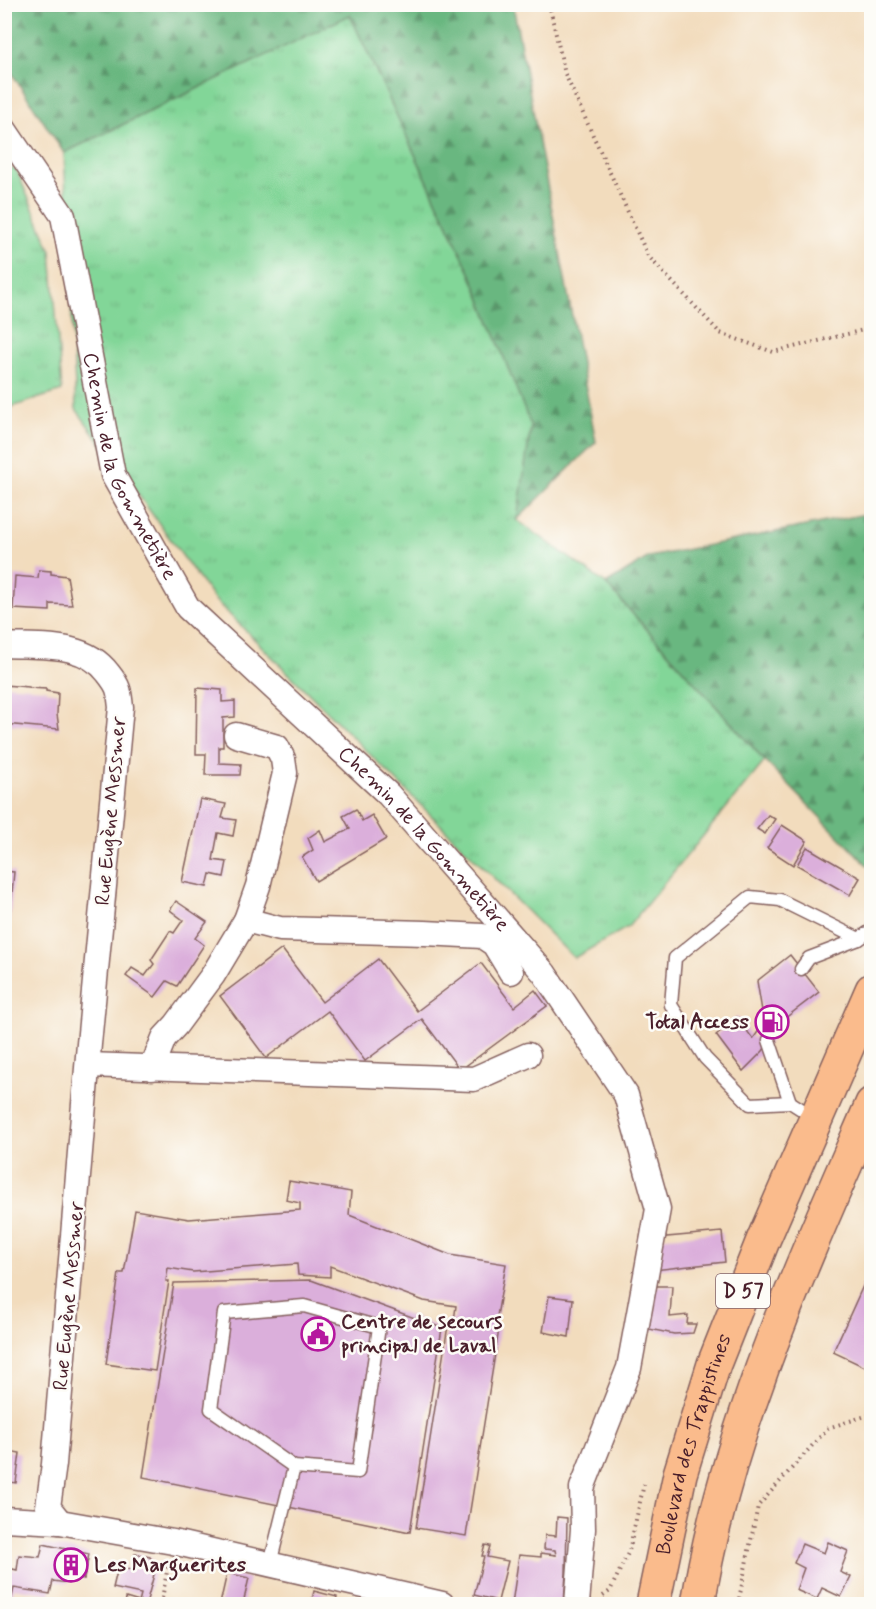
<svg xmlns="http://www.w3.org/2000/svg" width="876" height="1609" font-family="Mynerve,sans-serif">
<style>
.grass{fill:url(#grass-tufts);stroke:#667a62;stroke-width:1.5}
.forest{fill:url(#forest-firs);stroke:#5a6b56;stroke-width:1.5}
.building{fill:#dbafdb}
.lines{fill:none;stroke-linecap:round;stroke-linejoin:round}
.service-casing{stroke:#85615e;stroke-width:15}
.minor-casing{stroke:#85615e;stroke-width:27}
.primary-casing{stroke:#85615e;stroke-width:36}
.path{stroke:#85615e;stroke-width:4;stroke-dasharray:1.5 4.5;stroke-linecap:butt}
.service{stroke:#fff;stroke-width:12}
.minor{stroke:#fff;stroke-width:24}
.primary{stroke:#fabb8c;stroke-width:33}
.labels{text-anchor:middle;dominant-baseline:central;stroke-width:5;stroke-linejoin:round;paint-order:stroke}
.shield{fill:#fdfcf7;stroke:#806168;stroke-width:1.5}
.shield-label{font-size:20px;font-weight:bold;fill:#4a1f2b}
.street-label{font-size:21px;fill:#4a1f2b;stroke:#fdfcf7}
.poi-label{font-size:21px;font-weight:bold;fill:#4a1f2b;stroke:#fdfcf7;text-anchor:start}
</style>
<defs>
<pattern id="grass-tufts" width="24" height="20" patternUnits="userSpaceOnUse" patternTransform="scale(1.5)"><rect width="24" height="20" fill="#82d698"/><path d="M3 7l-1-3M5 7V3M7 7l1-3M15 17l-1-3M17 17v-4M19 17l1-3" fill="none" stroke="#72b783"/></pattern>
<pattern id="forest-firs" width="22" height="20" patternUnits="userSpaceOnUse" patternTransform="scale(1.5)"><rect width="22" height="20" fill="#69b780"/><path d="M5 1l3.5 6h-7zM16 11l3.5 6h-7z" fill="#589469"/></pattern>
</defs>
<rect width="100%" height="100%" fill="#fdfcf7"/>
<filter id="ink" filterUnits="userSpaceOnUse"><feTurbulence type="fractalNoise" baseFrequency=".0167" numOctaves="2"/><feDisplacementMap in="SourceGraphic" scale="12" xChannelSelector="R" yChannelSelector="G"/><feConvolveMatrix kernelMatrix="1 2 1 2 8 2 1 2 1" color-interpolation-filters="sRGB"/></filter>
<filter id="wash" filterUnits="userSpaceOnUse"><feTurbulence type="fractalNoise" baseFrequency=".008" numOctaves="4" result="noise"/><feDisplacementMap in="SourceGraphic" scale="24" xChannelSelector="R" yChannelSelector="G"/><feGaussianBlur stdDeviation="1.35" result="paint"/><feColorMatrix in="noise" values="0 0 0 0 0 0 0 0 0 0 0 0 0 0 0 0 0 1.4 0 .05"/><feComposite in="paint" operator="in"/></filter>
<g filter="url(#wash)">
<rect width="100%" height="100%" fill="#f2dcbd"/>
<!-- grass -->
<g class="grass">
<path d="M350 14 472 277 532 426 517 520 606 584 765 761 628 927 574 958 213 598 76 409 64 153Z"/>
<path d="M5 167 16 169 51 251 62 391 5 409Z"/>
</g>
<!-- forest -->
<g class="forest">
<path d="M4 5H513L596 442 517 520 531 426 472 277 350 15 64 153 5 63Z"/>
<path d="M871 513H872L871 869 765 761 606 584 649 557Z"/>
</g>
<g id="blocks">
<!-- building -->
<g class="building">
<path d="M39 570 51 571V574L67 576 72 605 50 604V611L13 609 15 576 38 578Z"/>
<path d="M4 685 29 687 30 688 46 689V691L58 693 57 714 59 729 4 724Z"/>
<path d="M197 688 222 690V702L235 701V717L223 718V747H219V763L241 764 240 775H205L206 754H196Z"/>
<path d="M200 799 226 804 222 818 236 820 233 836 218 833 213 860 227 862 224 877 210 874 207 887 182 882Z"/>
<path d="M356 809 362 821 372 815 386 839 316 881 302 857 313 850 308 838 320 830 325 842 350 829 343 816Z"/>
<path d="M768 815 775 819 765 834 757 829Z"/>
<path d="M782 825 807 841 793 865 767 848Z"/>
<path d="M807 847 860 878 850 895 797 865Z"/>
<path d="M4 871 14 872 6 955H4Z"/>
<path d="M176 901 207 922 195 938 204 945 177 986 167 981 155 997 126 976 132 968 145 976 154 964 151 960 170 931 174 933 183 920 170 910Z"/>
<path d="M282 949 322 1002 378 959 417 1011 481 963 514 1007 535 990 547 1006 460 1070 422 1019 365 1061 328 1011 266 1058 220 996Z"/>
<path d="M790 955 819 992 784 1019 763 1051 743 1071 716 1035 737 1017 753 1039 764 1023 757 981Z"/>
<path d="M289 1181 351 1192 349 1215 450 1255 506 1264 495 1328 499 1329 466 1536 416 1528 449 1319 454 1321 456 1306 424 1301 330 1266V1277L298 1275 297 1264 193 1272 168 1268 166 1281H169L155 1371 106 1364 119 1273H124L135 1210 189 1219 300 1210V1203L286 1200Z"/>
<path d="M722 1232 725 1262 654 1270 656 1238Z"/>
<path d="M872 1266V1358L867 1368 833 1352Z"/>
<path d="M311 1280 442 1328 410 1532 143 1477 174 1283Z"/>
<path d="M653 1286H672L670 1317 688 1315 687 1324H696L693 1333 674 1334 649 1329Z"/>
<path d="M549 1296 573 1299 569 1337 543 1332Z"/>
<path d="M4 1450 20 1453 16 1483 4 1481Z"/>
<path d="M557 1517 567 1518 566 1573 564 1604H512L519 1555 541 1557V1553L556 1555 555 1550 544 1549 545 1535 556 1536Z"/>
<path d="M828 1542 848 1551 840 1572 851 1577 841 1597 822 1588 817 1599 796 1590 804 1568 794 1563 802 1544 824 1553Z"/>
<path d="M43 1544 89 1554 84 1579 69 1576 68 1583 53 1581 50 1594 14 1588 12 1597 4 1596V1567L17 1570 19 1555 40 1557Z"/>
<path d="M485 1545 490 1546 487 1557 508 1561 498 1601 474 1595 484 1556H482Z"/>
<path d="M135 1554 150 1557 156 1567 146 1604H125L126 1598 139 1602 141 1594 113 1588 118 1567 132 1570Z"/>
<path d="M227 1573 249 1578 243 1604H220Z"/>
<path d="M314 1591 337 1597 336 1604H311Z"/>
</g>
</g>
</g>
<g filter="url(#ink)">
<use href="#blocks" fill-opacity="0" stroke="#85615e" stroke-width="1.5"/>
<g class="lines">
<defs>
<g id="service">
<path d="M801 969 809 958 859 939 872 930"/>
<path d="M769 1040 790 1102"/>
<path d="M815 1118 790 1102 750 1104 705 1058 671 1005 675 958 750 897 780 900 859 939"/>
<path d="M270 1564 294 1467 358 1472 379 1327 304 1306 224 1313 211 1409 294 1467"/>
</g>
<g id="minor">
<path id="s1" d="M4 129 63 216 113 475 188 608 388 794 544 973 626 1095 658 1209 629 1368 582 1488 583 1529 577 1604"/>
<path d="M4 645C40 647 84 641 108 673 112 678 116 683 118 689 120 695 120 701 121 707L89 1044 54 1464 48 1507 60 1522"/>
<path d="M246 920 280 929 425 933 482 936 494 944 511 972"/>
<path d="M88 1065 474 1079 528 1055"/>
<path d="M152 1068 164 1038 176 1025 213 975 246 920 258 886 285 773 283 759 277 747 236 735"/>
<path d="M4 1519 60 1522 173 1542 442 1604"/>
</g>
<g id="primary">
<path id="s2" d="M653 1604 680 1474 714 1364 764 1238 872 990"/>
<path d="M698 1604C726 1430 802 1265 872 1104"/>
</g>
</defs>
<!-- service casing -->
<use href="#service" class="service-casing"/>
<!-- minor casing -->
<use href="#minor" class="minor-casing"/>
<!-- primary casing -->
<use href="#primary" class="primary-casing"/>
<!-- path -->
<g class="path">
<path d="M549 4 565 74 648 256 720 333 773 352 872 328"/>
<path d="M603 1596 610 1591 629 1551 644 1484"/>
<path d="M161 1604 168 1566"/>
<path d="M738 1604 758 1506 828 1428 872 1414"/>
</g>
<!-- service -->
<use href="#service" class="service"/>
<!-- minor -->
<use href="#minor" class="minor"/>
<!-- primary -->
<use href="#primary" class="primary"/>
</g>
</g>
<!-- icons -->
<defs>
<symbol id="fuel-ring" viewBox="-11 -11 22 22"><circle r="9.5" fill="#fdfcf7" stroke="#b5179e" stroke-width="1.5"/><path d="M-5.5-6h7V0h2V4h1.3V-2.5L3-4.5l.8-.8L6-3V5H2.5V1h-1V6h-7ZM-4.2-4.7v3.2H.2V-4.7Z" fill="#b5179e"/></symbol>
<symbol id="civic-ring" viewBox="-11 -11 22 22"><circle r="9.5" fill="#fdfcf7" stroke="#b5179e" stroke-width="1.5"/><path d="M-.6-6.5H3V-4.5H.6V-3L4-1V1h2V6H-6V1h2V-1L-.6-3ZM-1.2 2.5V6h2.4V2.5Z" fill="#b5179e"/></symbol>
<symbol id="building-ring" viewBox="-11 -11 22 22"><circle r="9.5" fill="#fdfcf7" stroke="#b5179e" stroke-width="1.5"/><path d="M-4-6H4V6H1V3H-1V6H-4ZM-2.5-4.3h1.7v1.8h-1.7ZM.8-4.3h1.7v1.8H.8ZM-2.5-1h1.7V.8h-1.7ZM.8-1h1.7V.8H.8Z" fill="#b5179e"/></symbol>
</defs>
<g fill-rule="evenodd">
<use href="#fuel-ring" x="753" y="1003" width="38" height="38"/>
<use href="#civic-ring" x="299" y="1315" width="38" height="38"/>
<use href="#building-ring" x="52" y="1546" width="38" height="38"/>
</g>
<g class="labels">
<!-- shield labels -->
<rect class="shield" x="716" y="1274" width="54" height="34" rx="4.5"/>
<g class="shield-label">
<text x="743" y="1291">D 57</text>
</g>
<!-- street labels -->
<g class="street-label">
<text stroke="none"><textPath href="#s1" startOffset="366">Chemin de la Gommetière</textPath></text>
<text transform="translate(111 811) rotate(-85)">Rue Eugène Messmer</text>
<text stroke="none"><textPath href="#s1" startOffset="852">Chemin de la Gommetière</textPath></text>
<text transform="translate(69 1296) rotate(-85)">Rue Eugène Messmer</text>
<text stroke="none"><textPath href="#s2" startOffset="165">Boulevard des Trappistines</textPath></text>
</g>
<!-- poi labels -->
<g class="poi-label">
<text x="749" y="1022" text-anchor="end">Total Access</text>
<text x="341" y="1322">Centre de secours<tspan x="341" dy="24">principal de Laval</tspan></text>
<text x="94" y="1565">Les Marguerites</text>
</g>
</g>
<!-- margin -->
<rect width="876" height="1609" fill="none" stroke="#fdfcf7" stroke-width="24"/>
</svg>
